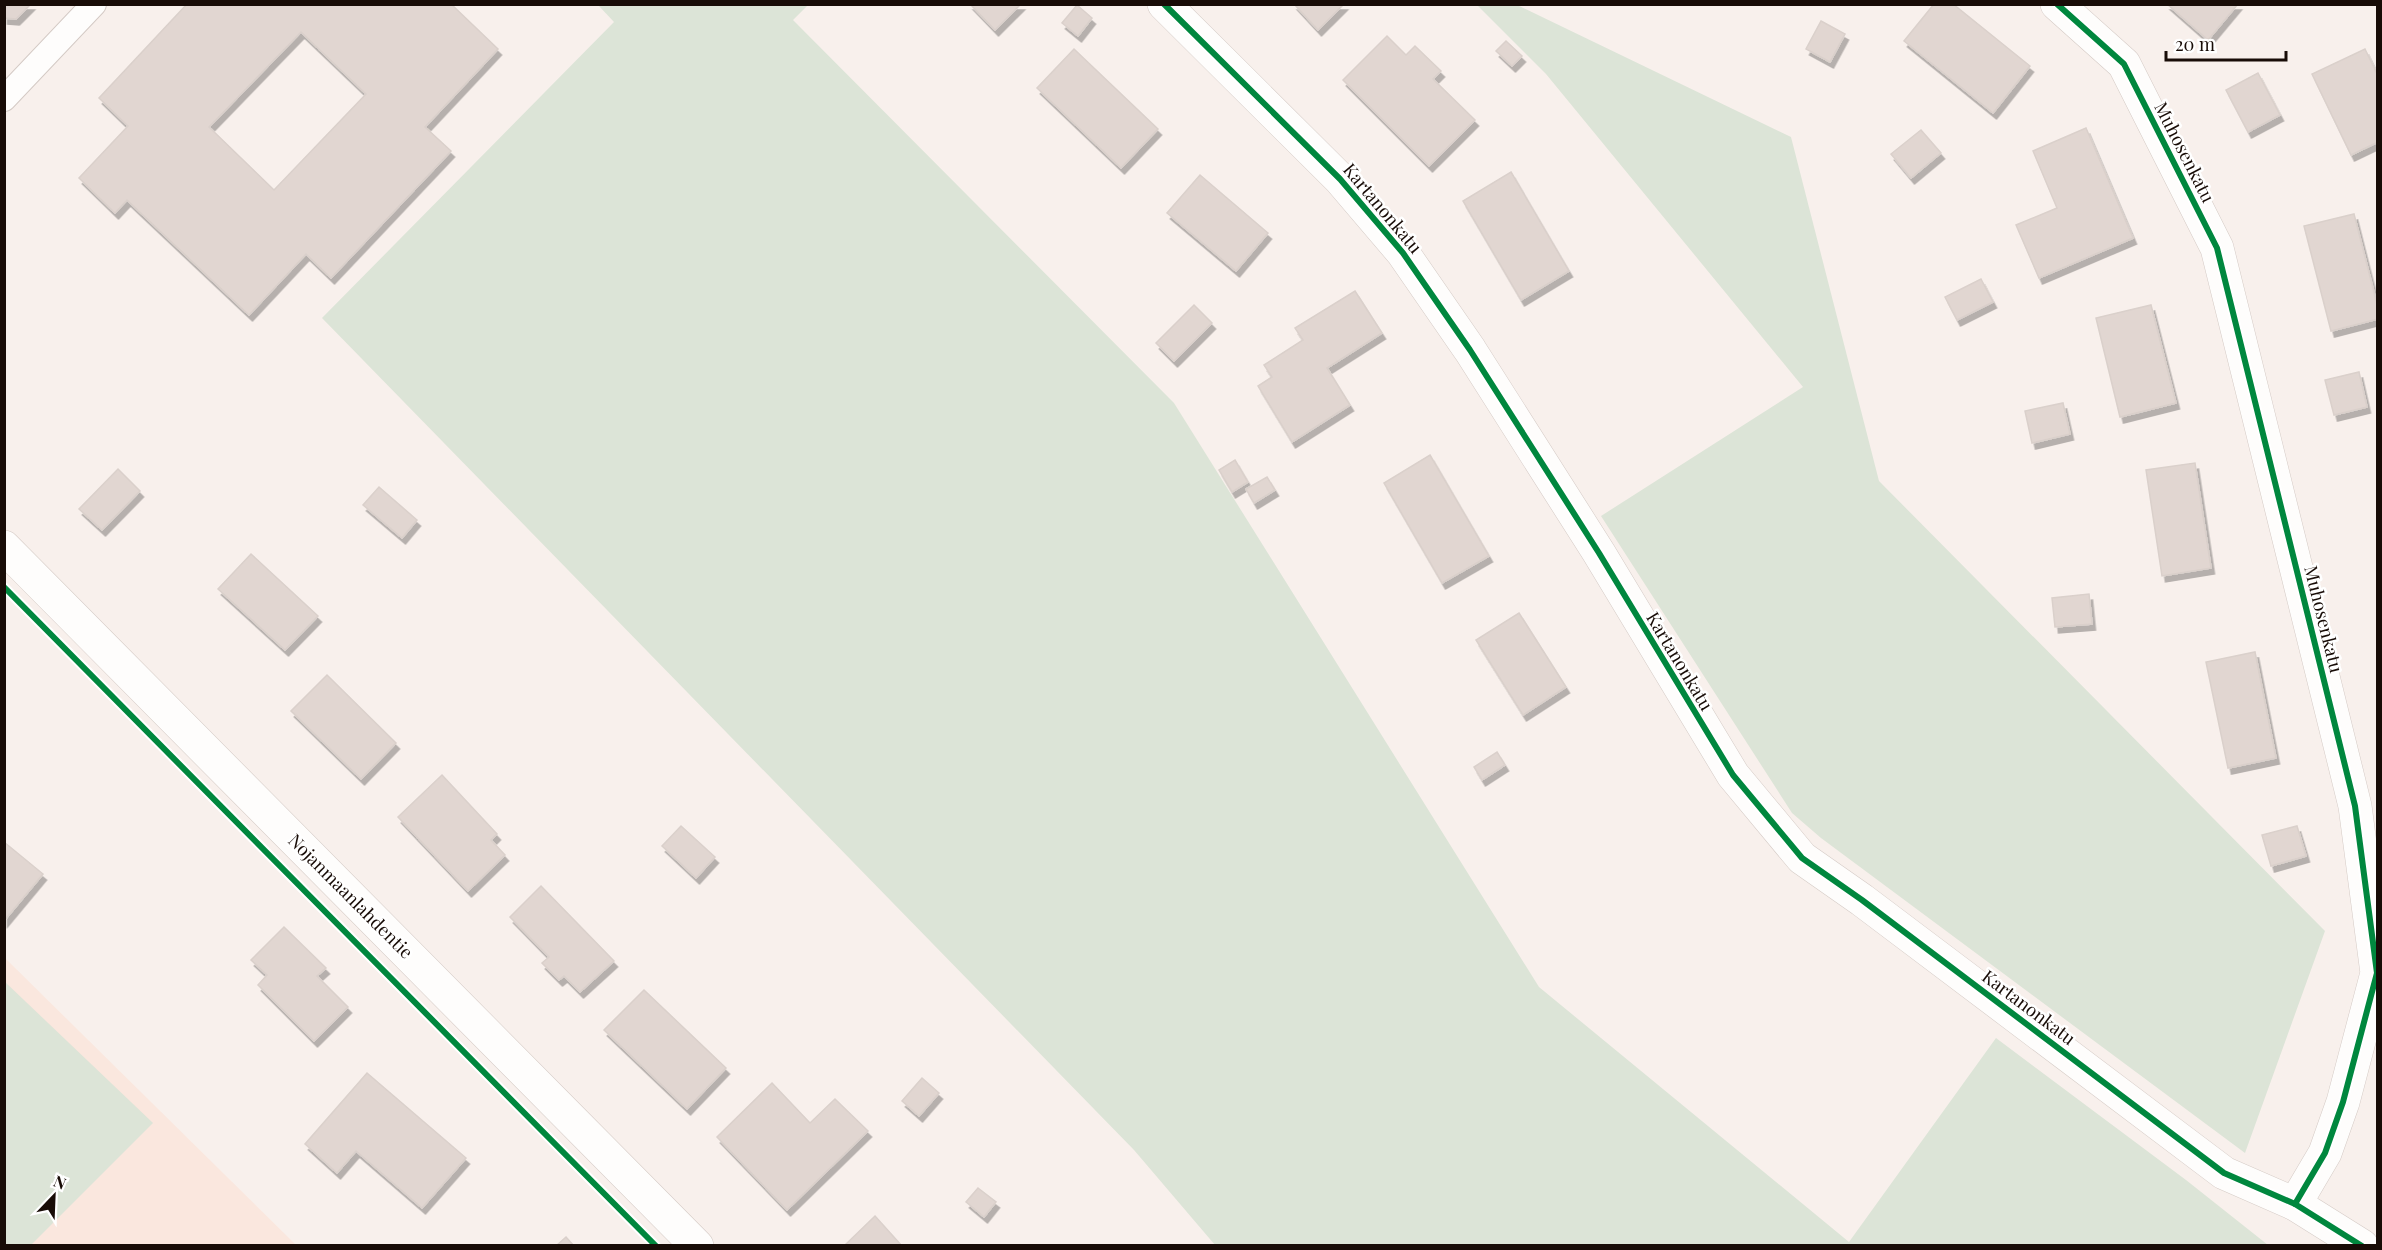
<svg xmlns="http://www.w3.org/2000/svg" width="2382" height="1250" font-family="'Playfair Display',serif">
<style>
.built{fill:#fae7de}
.green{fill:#dce4d7}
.building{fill:#e1d6d1;stroke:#dad0cb;stroke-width:1.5;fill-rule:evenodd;filter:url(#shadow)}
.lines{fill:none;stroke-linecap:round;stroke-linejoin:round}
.service-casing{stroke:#d4cac5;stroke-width:26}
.minor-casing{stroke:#d4cac5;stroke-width:34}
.service{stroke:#fefdfc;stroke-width:24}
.minor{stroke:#fefdfc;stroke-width:33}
.cycleway-casing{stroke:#fff;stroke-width:10}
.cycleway{stroke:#00873e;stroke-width:6}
.labels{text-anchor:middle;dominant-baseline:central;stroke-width:5;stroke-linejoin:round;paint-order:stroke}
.street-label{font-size:18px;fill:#180c07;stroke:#fff}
</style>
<defs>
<filter id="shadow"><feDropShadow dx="3.5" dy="6" stdDeviation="0" flood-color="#0004"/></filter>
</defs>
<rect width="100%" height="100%" fill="#f8f0ec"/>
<!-- built -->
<path class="built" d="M5 958 296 1245H5Z"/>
<!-- green -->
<g class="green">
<path d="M598 5H808L793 20 1174 403 1539 987 1849 1242 1996 1038 2186 1180 2268 1245H1215L1134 1150 322 318 614 22Z"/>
<path d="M1477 5H1517L1791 137 1879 481 2325 931 2245 1153 1821 838 1792 813 1601 516 1803 387 1546 74Z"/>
<path d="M4 981 153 1123 31 1245H5Z"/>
</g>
<!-- building -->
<g class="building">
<path d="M4 4H31L16 19 4 18Z"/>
<path d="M187 4H451L498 49 425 127 451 151 331 278 306 254 249 315 127 200 115 213 79 178 128 126 99 98ZM301 32 366 94 274 190 209 127Z"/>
<path d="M970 4H1021L995 30Z"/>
<path d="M1294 4H1344L1318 30Z"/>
<path d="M1934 4H1953L2030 66 1993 113 1904 41Z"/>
<path d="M2167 4H2238L2208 40Z"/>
<path d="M1077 5 1092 18 1078 36 1062 23Z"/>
<path d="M1821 21 1845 34 1830 62 1806 49Z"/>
<path d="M1387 36 1406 55 1415 46 1441 71 1433 79 1475 120 1429 166 1343 80Z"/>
<path d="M1506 41 1522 56 1512 66 1496 51Z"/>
<path d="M1074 49 1158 129 1121 168 1037 88Z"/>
<path d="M2365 49 2378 76V142L2351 155 2312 74Z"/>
<path d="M2258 73 2280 115 2248 132 2226 90Z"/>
<path d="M2086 128 2133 238 2039 278 2016 225 2057 208 2033 151Z"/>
<path d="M1921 130 1941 153 1911 178 1891 154Z"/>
<path d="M1511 172 1569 271 1521 300 1463 201Z"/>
<path d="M1200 175 1268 233 1236 271 1167 213Z"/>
<path d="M2354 214 2378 308V319L2331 331 2304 226Z"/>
<path d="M1981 279 1993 302 1957 320 1945 297Z"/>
<path d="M1355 291 1382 333 1327 368 1350 405 1292 442 1258 386 1272 377 1264 365 1303 340 1295 328Z"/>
<path d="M1194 305 1212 323 1174 361 1156 343Z"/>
<path d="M2151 305 2176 403 2120 417 2096 318Z"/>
<path d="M2359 372 2367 407 2334 415 2325 380Z"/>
<path d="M2063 403 2070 434 2032 443 2025 411Z"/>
<path d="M1430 455 1489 556 1442 583 1384 483Z"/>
<path d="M1235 460 1248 482 1232 492 1219 470Z"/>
<path d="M2195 463 2211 568 2162 576 2146 470Z"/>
<path d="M118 469 140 491 102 530 79 509Z"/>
<path d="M1267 477 1275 490 1254 503 1246 489Z"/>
<path d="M379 487 417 520 402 538 363 505Z"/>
<path d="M251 554 318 616 285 650 218 589Z"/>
<path d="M2089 594 2092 624 2055 627 2052 598Z"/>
<path d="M1519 613 1566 687 1523 715 1476 640Z"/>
<path d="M2255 652 2276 758 2228 768 2206 662Z"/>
<path d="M327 675 396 743 361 779 291 711Z"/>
<path d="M1497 752 1505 765 1482 780 1474 767Z"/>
<path d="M442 775 497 834 491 840 505 855 468 891 398 817Z"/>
<path d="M681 826 715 857 696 878 662 846Z"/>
<path d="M2297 826 2306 856 2271 866 2262 835Z"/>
<path d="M4 842 43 874 4 921Z"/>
<path d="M541 886 614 961 580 992 564 976 559 980 542 963 549 957 510 917Z"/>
<path d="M284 927 326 968 317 976 348 1007 314 1041 258 985 267 975 251 960Z"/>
<path d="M644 990 726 1068 687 1109 604 1030Z"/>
<path d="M367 1073 466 1158 422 1208 356 1151 337 1173 305 1144Z"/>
<path d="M922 1078 939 1093 919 1116 902 1101Z"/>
<path d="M772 1083 810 1123 835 1099 868 1131 787 1210 717 1137Z"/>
<path d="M978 1188 996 1202 984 1217 966 1202Z"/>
<path d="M875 1216 902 1246H844Z"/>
<path d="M566 1237 574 1246H556Z"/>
</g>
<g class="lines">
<defs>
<path id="service" d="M4 99 94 4"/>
<g id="minor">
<path d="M1164 4 1340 179 1403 253 1470 350 1599 553 1733 775 1802 858 1862 900 2224 1173 2295 1204"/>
<path d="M2057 4 2124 64 2217 248 2355 806 2377 973 2343 1102 2325 1153 2295 1204 2362 1246"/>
<path d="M4 547 697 1246"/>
</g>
</defs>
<!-- service casing -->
<use href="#service" class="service-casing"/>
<!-- minor casing -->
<use href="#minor" class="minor-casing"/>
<!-- service -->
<use href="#service" class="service"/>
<!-- minor -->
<use href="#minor" class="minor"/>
<defs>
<g id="cycleway">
<path d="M1164 4 1340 179 1403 253 1470 350 1599 553 1733 775 1802 858 1862 900 2224 1173 2295 1204"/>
<path d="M2057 4 2124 64 2217 248 2355 806 2377 973 2343 1102 2325 1153 2295 1204 2362 1246"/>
<path d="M4 587 656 1246"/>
</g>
</defs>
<!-- cycleway casing -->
<use href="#cycleway" class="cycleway-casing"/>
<!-- cycleway -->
<use href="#cycleway" class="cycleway"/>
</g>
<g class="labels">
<!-- street labels -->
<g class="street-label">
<text transform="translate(2185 152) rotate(63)">Muhosenkatu</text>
<text transform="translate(1383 208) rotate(50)">Kartanonkatu</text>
<text transform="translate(2324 619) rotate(76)">Muhosenkatu</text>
<text transform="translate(1680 661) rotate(59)">Kartanonkatu</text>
<text transform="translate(351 896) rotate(45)">Nojanmaanlahdentie</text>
<text transform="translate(2029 1007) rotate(37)">Kartanonkatu</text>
</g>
</g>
<!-- border -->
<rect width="2382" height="1250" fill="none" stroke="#180c07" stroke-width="12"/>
<!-- north arrow -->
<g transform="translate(54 1196) rotate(23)" stroke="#ffffff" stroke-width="4.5" paint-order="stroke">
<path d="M0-4.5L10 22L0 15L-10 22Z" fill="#180c07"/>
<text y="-9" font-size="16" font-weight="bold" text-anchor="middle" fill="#180c07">N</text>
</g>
<!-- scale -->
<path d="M2166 51v9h120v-9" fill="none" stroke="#180c07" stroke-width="3"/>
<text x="2175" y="51" font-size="18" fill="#180c07" stroke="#ffffff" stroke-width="4.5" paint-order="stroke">20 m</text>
</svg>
